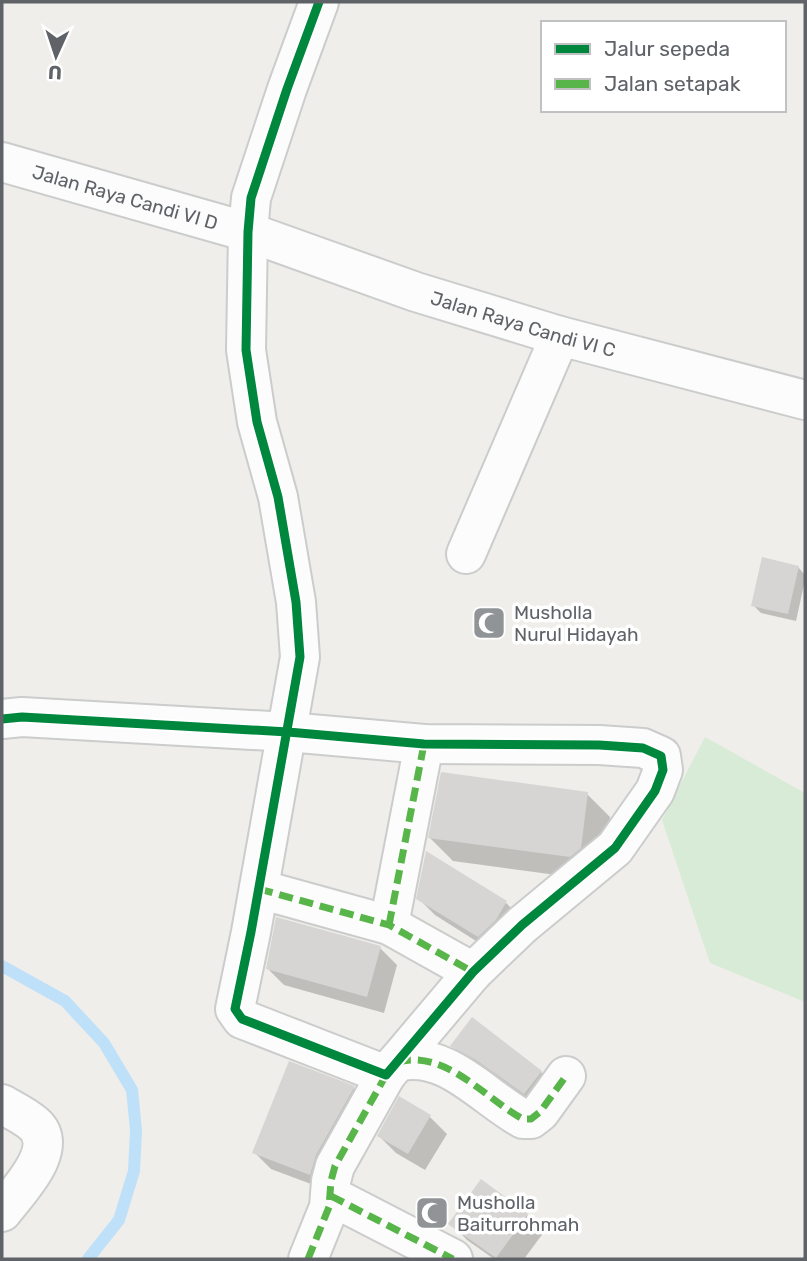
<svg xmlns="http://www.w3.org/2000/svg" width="807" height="1261" font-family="Rubik,sans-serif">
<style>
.green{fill:#d8ebd6}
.shadow{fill:#0003}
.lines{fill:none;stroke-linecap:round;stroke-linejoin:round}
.stream{stroke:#bfe0f9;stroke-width:12}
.building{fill:#d6d5d3}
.minor-casing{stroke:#cbcccc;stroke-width:42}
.minor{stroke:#fdfcfc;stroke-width:38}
.quiet{stroke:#58b549;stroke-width:7;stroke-dasharray:14 7;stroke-linecap:butt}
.cycleway-casing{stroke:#fff;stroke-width:13}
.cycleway{stroke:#00873e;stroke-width:9}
.labels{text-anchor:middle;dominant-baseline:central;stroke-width:7;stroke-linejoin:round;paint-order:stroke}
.street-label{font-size:19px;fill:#5f6368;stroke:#fff}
.poi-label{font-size:19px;fill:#5f6368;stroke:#fff;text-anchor:start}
</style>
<rect width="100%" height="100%" fill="#efeeea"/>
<!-- green -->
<path class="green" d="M705 737 805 793V1002L710 963 662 820Z"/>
<!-- shadow -->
<g class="shadow">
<path d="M798 567 805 575V580L796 621 761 613 753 605Z"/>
<path d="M587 794 610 817 604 872 594 880 453 861 430 838Z"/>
<path d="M427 853 506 903 523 919 495 953 435 915 418 898Z"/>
<path d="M380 948 397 965 384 1013 284 985 268 969Z"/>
<path d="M473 1020 541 1072 558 1089 542 1110 495 1076 469 1063 453 1046Z"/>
<path d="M354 1088 370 1104 327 1190 271 1169 254 1152Z"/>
<path d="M400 1099 430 1117 447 1134 425 1170 396 1153 379 1136Z"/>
<path d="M527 1215 544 1232 524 1259H494L467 1240 451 1223Z"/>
</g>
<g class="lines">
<!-- stream -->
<path class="stream" d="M2 966 65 1001 104 1043 132 1090 136 1130 134 1171 119 1220 88 1259"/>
</g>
<!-- building -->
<g class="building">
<path d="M762 557 799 566 788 614 751 606Z"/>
<path d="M441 772 588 792 581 848 570 857 428 838Z"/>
<path d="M426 851 507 901 496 920 478 937 416 899Z"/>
<path d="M276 917 381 946 367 997 266 969Z"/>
<path d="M472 1017 542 1071 524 1094 476 1060 450 1046Z"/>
<path d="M289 1061 355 1086 316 1155 310 1175 252 1153Z"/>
<path d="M399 1096 431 1115 408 1154 377 1136Z"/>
<path d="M481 1179 528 1214 496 1258 448 1224Z"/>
</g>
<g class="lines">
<defs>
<g id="minor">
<path id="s1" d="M2 162 248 232 416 292 560 336 805 400"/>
<path d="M466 554 560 336"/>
<path d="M2 719 22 717 288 732 424 744 599 745 643 748 661 756 663 770 655 791 615 848 522 925 473 972 386 1075 242 1019 235 1009 251 932 300 657 296 602 278 497 257 422 246 350 248 232 251 198 287 89 319 2"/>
<path d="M259 889 389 925 473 972"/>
<path d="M389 925 424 744"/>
<path d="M397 1062C446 1049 484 1098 523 1119H531L540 1112 566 1076"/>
<path d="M2 1104C12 1110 25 1116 34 1124 62 1148 17 1192 2 1212"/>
<path d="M331 1196 453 1259"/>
<path d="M308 1259 329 1207 331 1181 335 1166 386 1075"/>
</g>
</defs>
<!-- minor casing -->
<use href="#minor" class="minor-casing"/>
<!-- minor -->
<use href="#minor" class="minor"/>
<!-- quiet -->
<g class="quiet">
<path d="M259 889 389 925 473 972"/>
<path d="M389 925 424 744"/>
<path d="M397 1062C446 1049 484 1098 523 1119H531L540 1112 566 1076"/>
<path d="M331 1196 453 1259"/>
<path d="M308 1259 329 1207 331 1181 335 1166 386 1075"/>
</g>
<defs>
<path id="cycleway" d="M2 719 22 717 288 732 424 744 599 745 643 748 661 756 663 770 655 791 615 848 522 925 473 972 386 1075 242 1019 235 1009 251 932 300 657 296 602 278 497 257 422 246 350 248 232 251 198 287 89 319 2"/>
</defs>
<!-- cycleway casing -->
<use href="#cycleway" class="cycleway-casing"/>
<!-- cycleway -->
<use href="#cycleway" class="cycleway"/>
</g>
<!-- icons -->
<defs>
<symbol id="mosque-square" viewBox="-11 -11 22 22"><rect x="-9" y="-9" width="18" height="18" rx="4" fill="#919496" stroke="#fff"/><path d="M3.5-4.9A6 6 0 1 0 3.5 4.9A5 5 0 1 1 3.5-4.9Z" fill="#fff"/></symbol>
</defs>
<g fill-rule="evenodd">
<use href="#mosque-square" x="470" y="604" width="38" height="38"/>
<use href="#mosque-square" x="413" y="1194" width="38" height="38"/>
</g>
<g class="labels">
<!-- street labels -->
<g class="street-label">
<text stroke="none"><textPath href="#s1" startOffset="128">Jalan Raya Candi VI D</textPath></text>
<text stroke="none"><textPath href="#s1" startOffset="546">Jalan Raya Candi VI C</textPath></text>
</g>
<!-- poi labels -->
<g class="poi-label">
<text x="514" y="612">Musholla<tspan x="514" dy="22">Nurul Hidayah</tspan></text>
<text x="457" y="1202">Musholla<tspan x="457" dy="22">Baiturrohmah</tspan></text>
</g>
</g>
<!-- border -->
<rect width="807" height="1261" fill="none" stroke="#5f6368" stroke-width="7"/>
<!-- legend -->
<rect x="541" y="21" width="245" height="91" fill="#ffffff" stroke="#bfc1c3" stroke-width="2"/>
<rect x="555" y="44" width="35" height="10" fill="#00873e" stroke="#bfc1c3" stroke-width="2"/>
<text x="604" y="56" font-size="21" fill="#5f6368">Jalur sepeda</text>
<rect x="555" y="79" width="35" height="10" fill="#58b549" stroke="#bfc1c3" stroke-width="2"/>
<text x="604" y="91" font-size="21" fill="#5f6368">Jalan setapak</text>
<!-- north arrow -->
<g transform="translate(56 56) rotate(183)" stroke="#ffffff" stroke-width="5" paint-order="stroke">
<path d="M0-5L12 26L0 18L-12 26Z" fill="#5f6368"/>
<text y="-10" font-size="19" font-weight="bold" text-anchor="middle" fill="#5f6368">U</text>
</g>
</svg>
